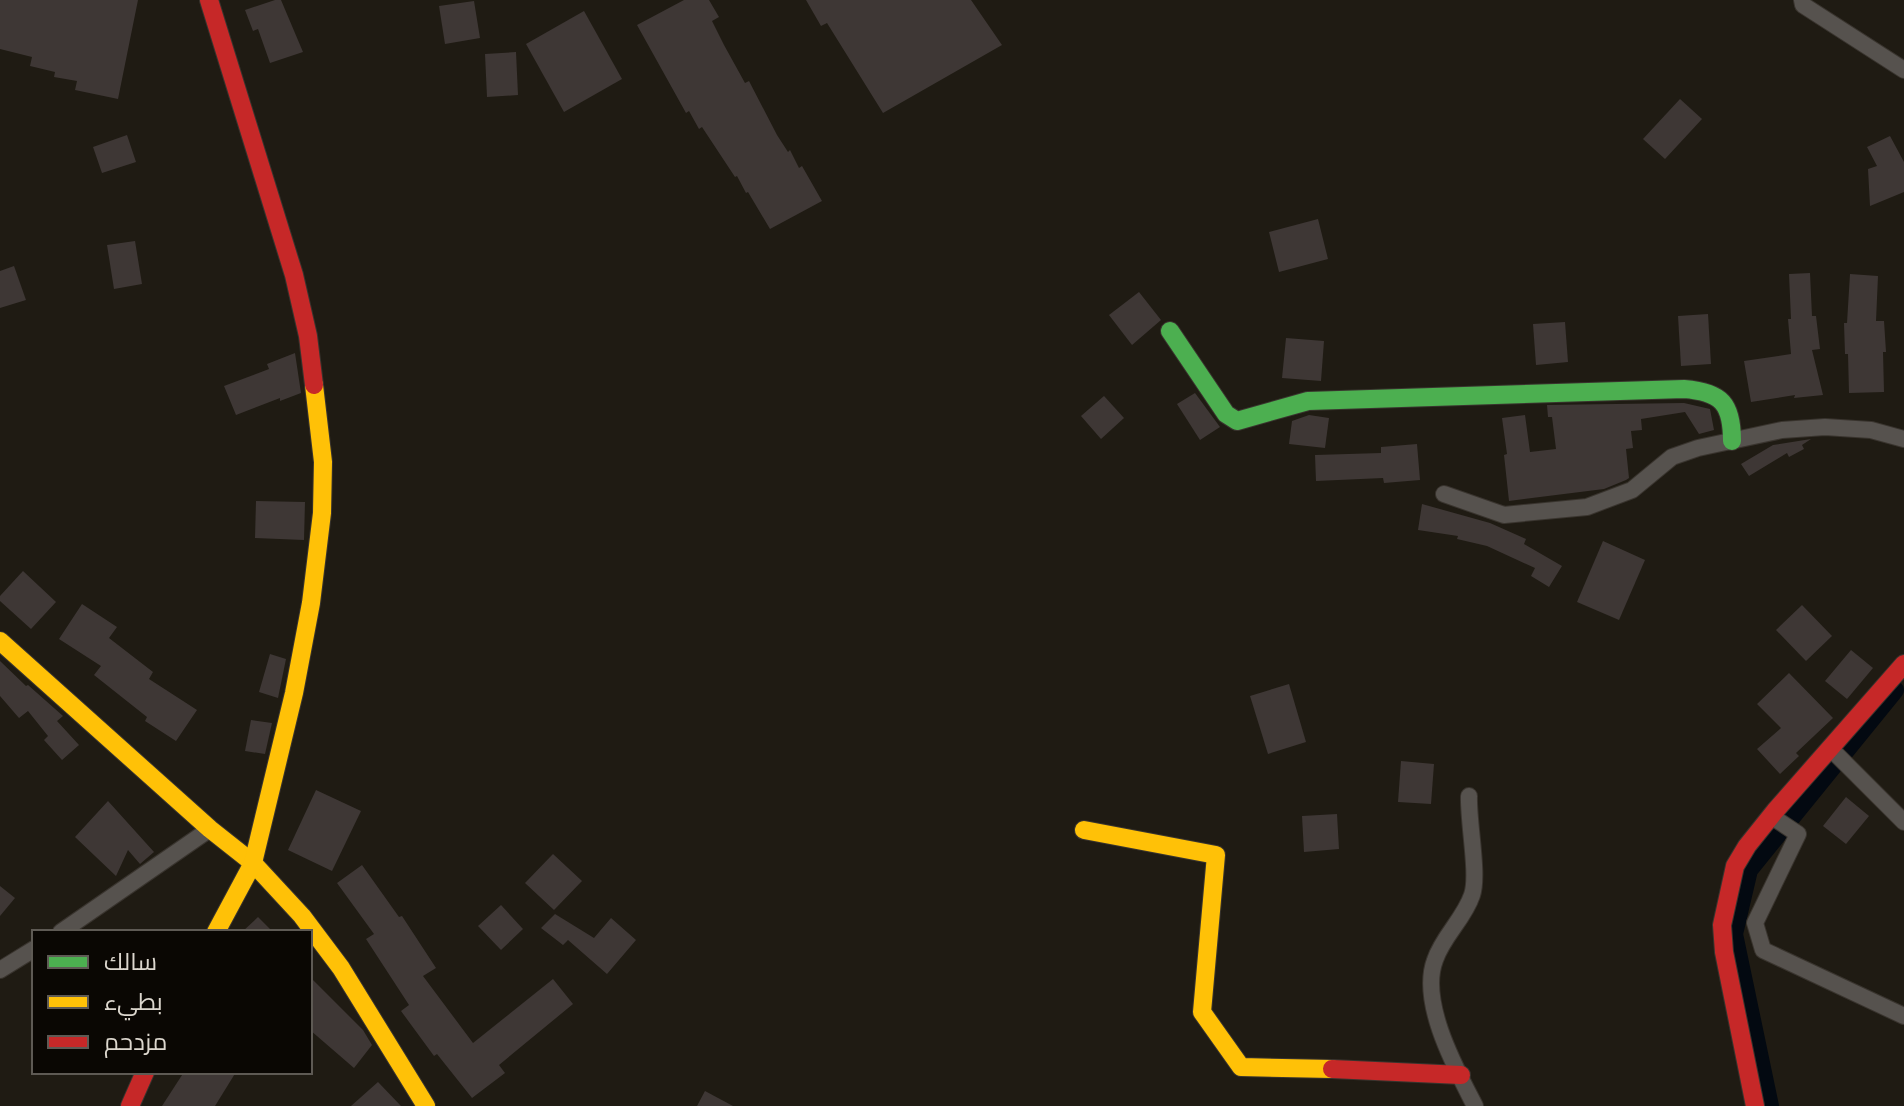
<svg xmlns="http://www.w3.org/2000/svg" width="1904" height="1106" font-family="Poppins,Cairo,sans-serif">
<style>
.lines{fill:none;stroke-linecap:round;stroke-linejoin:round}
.canal{stroke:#030911;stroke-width:18}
.building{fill:#3e3735}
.street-casing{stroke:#39342e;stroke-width:18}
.fast-casing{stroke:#39342e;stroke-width:20}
.slow-casing{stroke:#39342e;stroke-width:20}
.jam-casing{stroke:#39342e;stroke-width:20}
.street{stroke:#56524e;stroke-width:16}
.fast{stroke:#4caf50;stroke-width:18}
.slow{stroke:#ffc107;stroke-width:18}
.jam{stroke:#c62828;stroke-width:18}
</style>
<rect width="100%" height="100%" fill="#1f1b13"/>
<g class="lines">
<!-- canal -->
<path class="canal" d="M1770 1106 1734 934 1749 870 1895 690"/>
</g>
<!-- building -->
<g class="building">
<path d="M0 0H138L118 99 75 90 77 81 54 77 55 72 30 66 32 57 0 49Z"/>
<path d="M275 0H281L303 52 270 63 258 29 253 31 245 10Z"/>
<path d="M684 0H709L719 17 712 21 724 45 745 83 749 81 777 135 788 152 790 150 799 168 802 166 822 201 770 229 748 192 746 193 737 176 735 177 702 127 699 129 689 111 686 113 637 25Z"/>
<path d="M806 0H971L1002 45 883 113 827 23 821 26Z"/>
<path d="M474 1 480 38 445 44 439 6Z"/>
<path d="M584 11 622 79 564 112 526 44Z"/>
<path d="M516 52 518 95 487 97 485 54Z"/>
<path d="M1680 99 1702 119 1665 159 1643 139Z"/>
<path d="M127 135 136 162 102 173 93 147Z"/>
<path d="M1890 136 1904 162V192L1870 206 1868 169 1877 166 1867 147Z"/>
<path d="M1318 219 1328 259 1279 272 1269 232Z"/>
<path d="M135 241 142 284 114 289 107 245Z"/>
<path d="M14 266 26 300 0 308V271Z"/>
<path d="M1810 273 1812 316H1816L1820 349 1812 350 1823 395 1794 398 1795 395 1751 402 1744 361 1791 354 1788 319H1791L1789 274Z"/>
<path d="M1850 274 1878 276 1876 321H1884L1886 352H1883L1884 392 1849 393 1848 354H1845L1844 323H1847Z"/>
<path d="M1139 292 1161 320 1132 345 1109 315Z"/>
<path d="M1708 314 1711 364 1681 366 1678 316Z"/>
<path d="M1565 322 1568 362 1536 365 1533 324Z"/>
<path d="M1286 338 1324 341 1321 381 1282 378Z"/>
<path d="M295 353 301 393 280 401V398L236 415 224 386 269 369 267 364Z"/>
<path d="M1195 393 1220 427 1200 440 1177 404Z"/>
<path d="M1104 396 1124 418 1101 439 1081 416Z"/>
<path d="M1684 403 1710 409 1714 430 1699 434 1685 412 1641 419 1642 430 1631 431 1633 448 1626 449 1629 478 1626 480 1604 489 1509 501 1504 455 1507 454 1502 418 1525 415 1530 452 1556 449 1552 417H1548L1547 405Z"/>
<path d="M1309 415 1329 418 1325 448 1289 444 1292 421Z"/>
<path d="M1811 439 1802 445 1804 449 1789 457 1787 453 1749 476 1741 464 1773 445Z"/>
<path d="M1417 444 1420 480 1384 483 1383 478 1316 481 1315 455 1381 453V447Z"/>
<path d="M256 501 305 502 304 540 255 538Z"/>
<path d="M1422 504 1490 523 1526 539 1524 544 1562 566 1549 587 1531 576 1535 568 1487 546 1457 539 1458 536 1418 530Z"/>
<path d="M1603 541 1645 560 1619 620 1577 602Z"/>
<path d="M23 571 56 602 31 629 0 601V596Z"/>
<path d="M82 604 117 627 109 638 153 672 149 679 197 710 176 741 145 721 147 717 94 675 101 666 59 639Z"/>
<path d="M1802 605 1832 636 1806 661 1776 630Z"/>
<path d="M1851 650 1873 668 1847 699 1825 681Z"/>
<path d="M270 654 286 659 278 698 259 692Z"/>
<path d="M0 661 26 686 28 685 63 716 57 721 79 745 62 760 44 740 48 736 28 711 19 718 0 696Z"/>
<path d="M1789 673 1833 718 1796 753 1799 756 1780 774 1757 749 1781 728 1757 704Z"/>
<path d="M1289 684 1306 742 1268 754 1250 696Z"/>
<path d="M251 720 272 723 265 754 245 751Z"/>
<path d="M1401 761 1434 764 1431 804 1398 802Z"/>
<path d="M316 790 361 811 332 871 288 850Z"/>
<path d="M1846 797 1869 816 1846 844 1823 826Z"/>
<path d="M108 801 154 852 140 864 128 850 116 876 75 837Z"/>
<path d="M1337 814 1339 849 1304 852 1302 816Z"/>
<path d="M553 854 582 881 554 910 525 883Z"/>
<path d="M362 865 399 917 402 916 436 968 423 976 473 1043 553 979 573 1004 499 1065 505 1073 472 1098 437 1054 434 1056 401 1011 409 1005 366 939 374 934 337 883Z"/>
<path d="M0 886 15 898 0 916Z"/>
<path d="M501 905 523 929 501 950 478 926Z"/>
<path d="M555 914 594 938 611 918 636 940 607 974 568 940 563 945 541 928Z"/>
<path d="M258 917 273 932H242Z"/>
<path d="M310 977 363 1030 372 1045 354 1068 310 1030Z"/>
<path d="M184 1072H236L215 1106H162Z"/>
<path d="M378 1082 401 1106H351Z"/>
<path d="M705 1091 733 1106H697Z"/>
</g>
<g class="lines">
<defs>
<g id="street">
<path d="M1802 0 1803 5 1904 70"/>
<path d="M1444 494 1504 515 1587 507 1632 490 1672 457 1698 448 1782 430 1825 427 1871 430 1904 439"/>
<path d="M1831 749 1904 822"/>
<path d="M1469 796C1468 822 1479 875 1472 895 1464 919 1443 936 1435 960 1419 1002 1456 1069 1475 1106"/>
<path d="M1771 816 1798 834 1755 923 1763 950 1904 1016"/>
<path d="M61 932 210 829"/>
<path d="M0 970 34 949"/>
</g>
<path id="fast" d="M1170 331 1226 414 1237 421 1308 401 1684 389C1722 392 1732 404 1732 441"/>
<g id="slow">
<path d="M0 641 210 829 253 863 302 916 341 968 426 1106"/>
<path d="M1084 830 1216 855 1202 1012 1241 1067 1332 1069"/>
<path d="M216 932 253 863 294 693 311 603 322 513 323 462 314 385"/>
</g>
<g id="jam">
<path d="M209 0 294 275 308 336 314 385"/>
<path d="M1332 1069 1461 1075"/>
<path d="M130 1106 145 1072"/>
<path d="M1755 1106 1724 952 1722 925 1735 866 1747 846 1775 811 1904 664"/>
</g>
</defs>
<!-- street casing -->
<use href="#street" class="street-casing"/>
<!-- fast casing -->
<use href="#fast" class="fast-casing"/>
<!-- slow casing -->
<use href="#slow" class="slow-casing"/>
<!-- jam casing -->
<use href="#jam" class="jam-casing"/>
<!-- street -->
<use href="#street" class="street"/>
<!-- fast -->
<use href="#fast" class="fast"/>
<!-- slow -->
<use href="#slow" class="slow"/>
<!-- jam -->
<use href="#jam" class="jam"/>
</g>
<!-- legend -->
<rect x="32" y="930" width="280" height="144" fill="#0a0703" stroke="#5e5a54" stroke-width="2"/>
<rect x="48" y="956" width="40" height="12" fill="#4caf50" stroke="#5e5a54" stroke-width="2"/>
<text x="104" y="970" font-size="24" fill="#dcd7ce">سالك</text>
<rect x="48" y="996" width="40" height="12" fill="#ffc107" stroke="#5e5a54" stroke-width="2"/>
<text x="104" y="1010" font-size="24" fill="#dcd7ce">بطيء</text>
<rect x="48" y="1036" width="40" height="12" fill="#c62828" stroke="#5e5a54" stroke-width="2"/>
<text x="104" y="1050" font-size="24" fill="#dcd7ce">مزدحم</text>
</svg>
